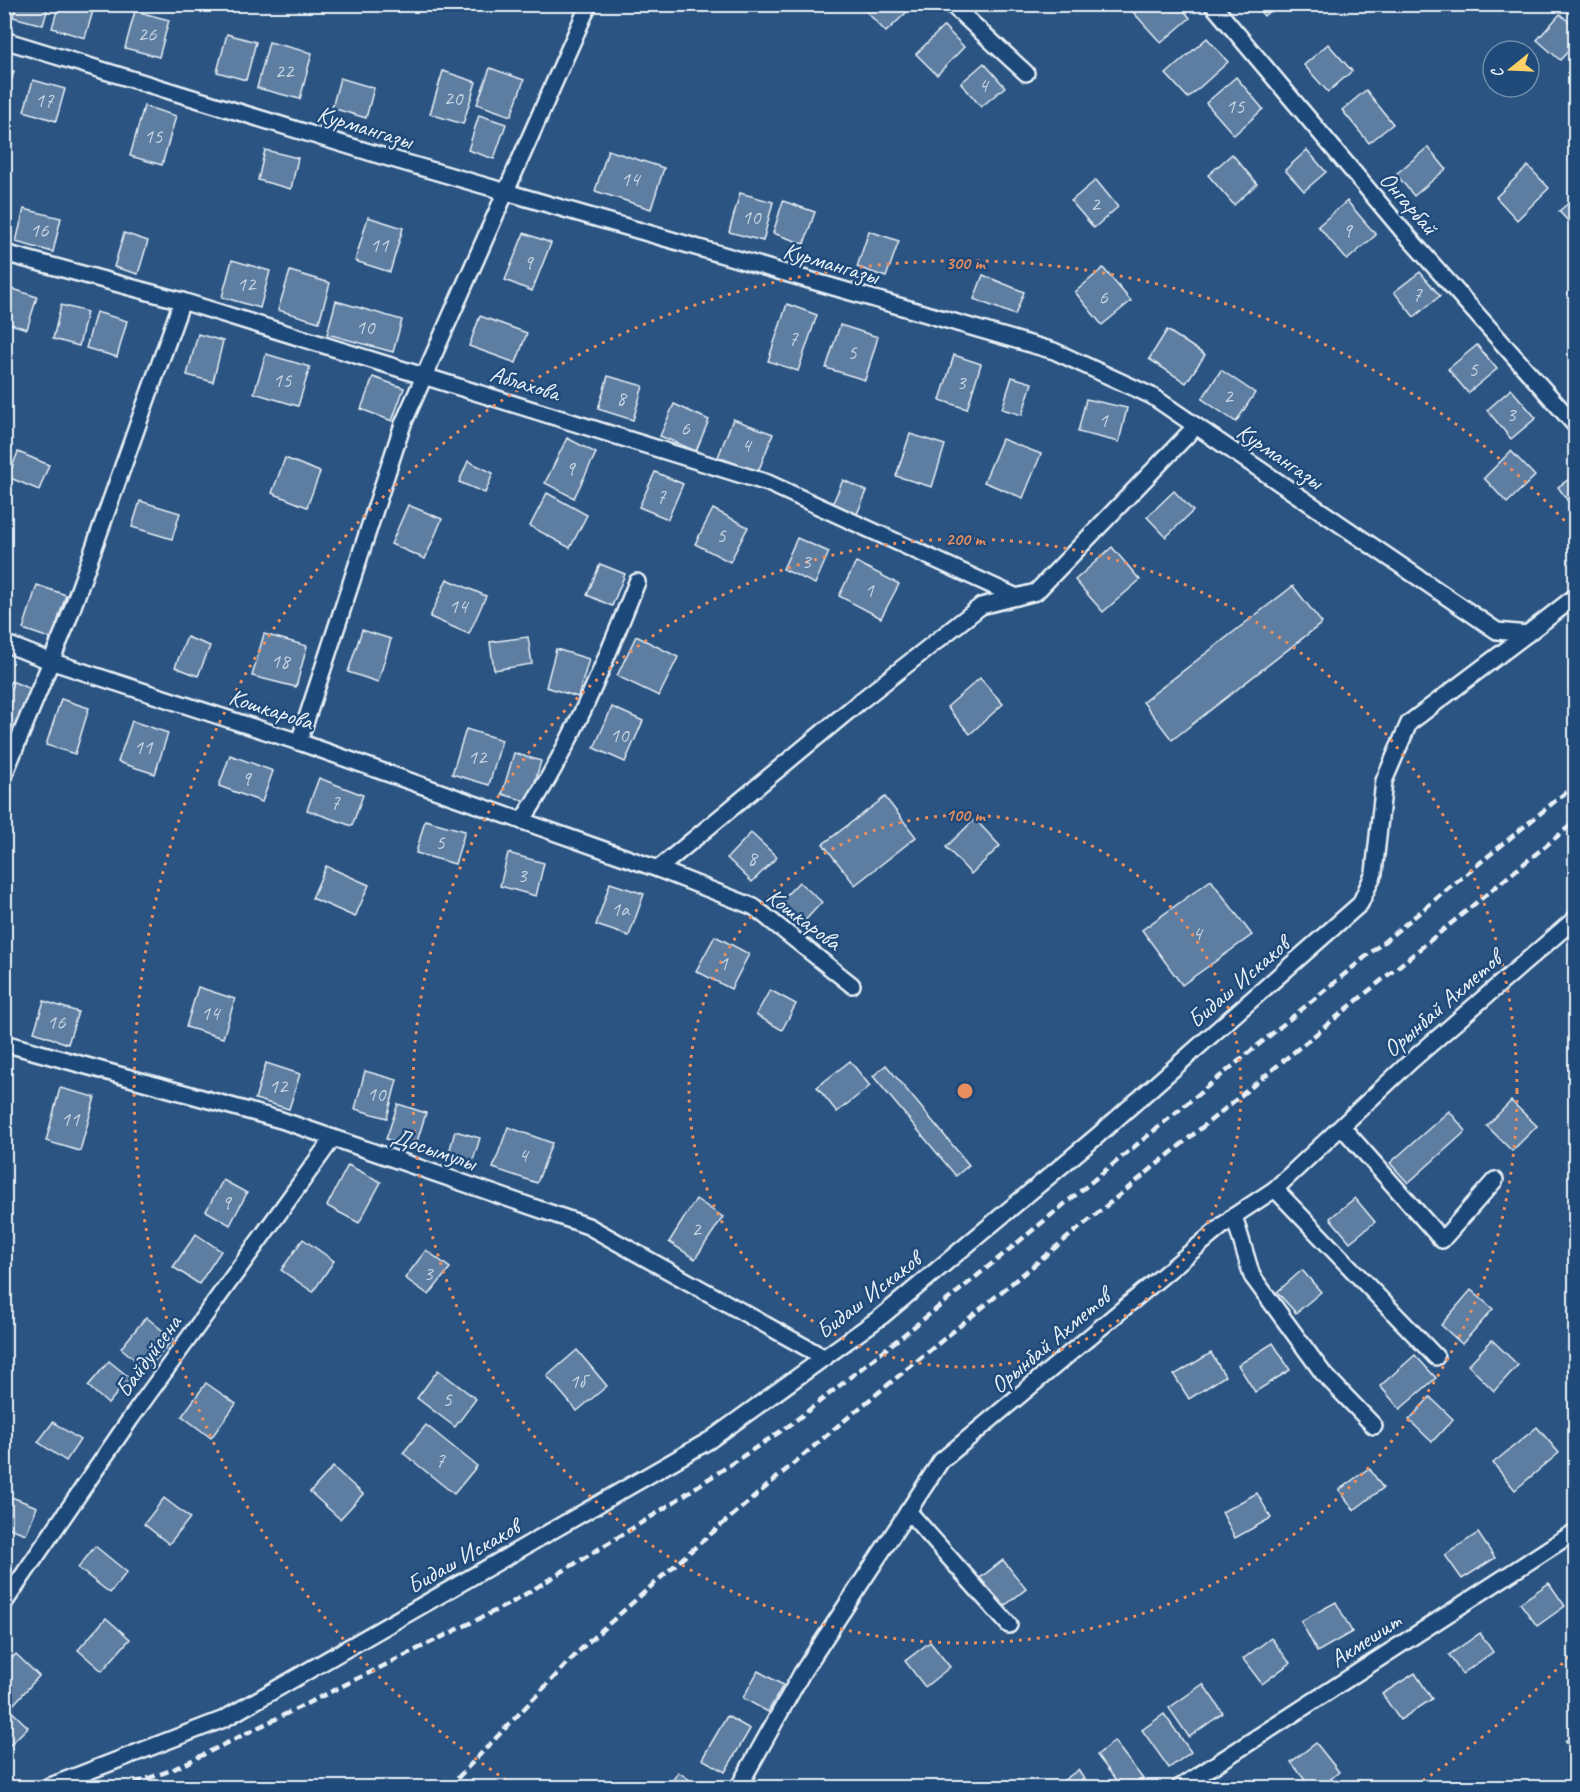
<svg xmlns="http://www.w3.org/2000/svg" width="1580" height="1792" font-family="Caveat,sans-serif">
<style>
.building{fill:#5d7da1;stroke:#e8f1f8;stroke-width:1.5}
.lines{fill:none;stroke-linecap:round;stroke-linejoin:round}
.street-casing{stroke:#e8f1f8;stroke-width:20}
.street{stroke:#1f4a7a;stroke-width:15}
.rail{stroke:#e8f1f8;stroke-width:4.5;stroke-dasharray:9 4.5;stroke-linecap:butt}
.ring{fill:none;stroke:#e88e5f;stroke-width:3;stroke-dasharray:3 6}
.labels{text-anchor:middle;dominant-baseline:central;stroke-width:5;stroke-linejoin:round;paint-order:stroke}
.number-label{font-size:21px;fill:#c5d4e2}
.street-label{font-size:24px;fill:#e8f1f8;stroke:#1f4a7a}
.centre{fill:#e88e5f;stroke:#1f4a7a;stroke-width:3}
.ring-label{font-size:18px;text-anchor:middle;font-weight:bold;fill:#e88e5f;stroke:#1f4a7a;stroke-width:5;stroke-linejoin:round;paint-order:stroke}
</style>
<rect width="100%" height="100%" fill="#2b5482"/>
<filter id="ink" filterUnits="userSpaceOnUse"><feTurbulence type="fractalNoise" baseFrequency=".0167" numOctaves="2"/><feDisplacementMap in="SourceGraphic" scale="12" xChannelSelector="R" yChannelSelector="G"/><feConvolveMatrix kernelMatrix="1 2 1 2 8 2 1 2 1" color-interpolation-filters="sRGB"/></filter>
<g filter="url(#ink)">
<!-- building -->
<g class="building">
<path d="M16 4H49L43 25 13 17Z"/>
<path d="M59 4H95L85 38 52 28Z"/>
<path d="M911 4 913 6 886 32 860 5Z"/>
<path d="M1141 4H1179L1190 18 1161 43 1133 12Z"/>
<path d="M1254 4H1277L1264 16Z"/>
<path d="M135 11 169 20 159 57 125 48Z"/>
<path d="M1560 14 1576 28V43L1560 60 1537 40Z"/>
<path d="M944 26 964 47 937 75 916 54Z"/>
<path d="M227 34 256 42 246 80 217 72Z"/>
<path d="M1207 38 1228 62 1188 98 1166 74Z"/>
<path d="M269 42 312 53 300 99 257 88Z"/>
<path d="M1328 44 1352 71 1328 92 1304 65Z"/>
<path d="M984 63 1005 87 981 107 961 83Z"/>
<path d="M490 68 524 80 511 116 477 104Z"/>
<path d="M4 69 14 71 7 98H4Z"/>
<path d="M443 71 476 82 463 124 430 114Z"/>
<path d="M1236 77 1263 109 1234 135 1206 103Z"/>
<path d="M340 78 374 88 366 118 332 108Z"/>
<path d="M33 80 65 89 56 121 24 111Z"/>
<path d="M1366 90 1393 124 1369 143 1342 110Z"/>
<path d="M144 106 176 116 162 165 130 156Z"/>
<path d="M479 115 506 124 494 159 468 150Z"/>
<path d="M1428 147 1446 169 1414 196 1396 174Z"/>
<path d="M265 150 298 158 291 189 258 180Z"/>
<path d="M608 150 664 168 651 209 595 191Z"/>
<path d="M1307 150 1326 172 1304 191 1285 170Z"/>
<path d="M1232 154 1257 184 1234 205 1208 175Z"/>
<path d="M1528 166 1549 188 1517 220 1496 197Z"/>
<path d="M1096 180 1118 207 1094 228 1071 201Z"/>
<path d="M740 193 773 202 763 241 729 232Z"/>
<path d="M1576 197V230L1559 211Z"/>
<path d="M783 201 815 212 804 244 773 233Z"/>
<path d="M1347 201 1376 235 1347 260 1318 226Z"/>
<path d="M24 209 61 218 53 252 16 242Z"/>
<path d="M368 217 403 228 390 272 355 261Z"/>
<path d="M869 231 899 241 886 277 857 267Z"/>
<path d="M124 233 148 241 138 274 114 267Z"/>
<path d="M524 233 551 243 532 291 505 280Z"/>
<path d="M232 260 270 271 260 308 222 297Z"/>
<path d="M1103 268 1131 301 1102 325 1075 292Z"/>
<path d="M290 271 330 283 319 322 278 310Z"/>
<path d="M1420 272 1440 296 1414 317 1394 292Z"/>
<path d="M983 275 1024 292 1015 315 974 299Z"/>
<path d="M7 287 37 297 27 329 4 322Z"/>
<path d="M336 301 402 320 393 352 327 334Z"/>
<path d="M787 304 817 315 798 371 768 361Z"/>
<path d="M61 305 87 312 79 346 53 339Z"/>
<path d="M96 312 127 321 117 357 86 348Z"/>
<path d="M480 316 527 333 516 363 469 346Z"/>
<path d="M840 325 878 337 865 380 826 368Z"/>
<path d="M1167 330 1205 355 1186 383 1149 359Z"/>
<path d="M198 334 223 341 213 382 187 375Z"/>
<path d="M1477 345 1497 369 1468 393 1448 369Z"/>
<path d="M266 354 310 367 298 406 254 393Z"/>
<path d="M954 355 981 364 967 409 940 400Z"/>
<path d="M1221 370 1255 393 1236 422 1202 399Z"/>
<path d="M608 376 643 386 633 420 598 409Z"/>
<path d="M373 377 404 388 392 421 361 409Z"/>
<path d="M1012 377 1032 383 1022 415 1002 409Z"/>
<path d="M1511 389 1536 418 1511 439 1487 410Z"/>
<path d="M1086 399 1127 408 1119 442 1078 432Z"/>
<path d="M674 404 709 420 696 451 660 436Z"/>
<path d="M733 419 773 434 758 472 718 457Z"/>
<path d="M910 434 945 445 932 487 896 476Z"/>
<path d="M567 438 596 453 574 498 545 483Z"/>
<path d="M1002 439 1041 454 1023 498 984 482Z"/>
<path d="M1511 451 1535 476 1507 503 1484 478Z"/>
<path d="M18 452 49 465 39 490 8 477Z"/>
<path d="M285 458 320 472 307 507 272 493Z"/>
<path d="M468 461 493 473 485 493 459 482Z"/>
<path d="M655 472 683 484 668 519 639 507Z"/>
<path d="M1576 474V509L1574 510 1558 487Z"/>
<path d="M843 480 867 491 856 516 832 505Z"/>
<path d="M1174 491 1193 511 1166 537 1147 517Z"/>
<path d="M547 493 587 515 570 548 530 526Z"/>
<path d="M140 501 180 513 172 539 132 527Z"/>
<path d="M408 505 442 519 425 559 391 544Z"/>
<path d="M713 509 748 527 730 562 695 544Z"/>
<path d="M797 538 829 552 815 584 783 569Z"/>
<path d="M1112 547 1140 580 1103 612 1075 580Z"/>
<path d="M856 562 899 584 881 618 839 596Z"/>
<path d="M600 564 625 574 612 606 587 595Z"/>
<path d="M447 579 486 596 469 634 430 617Z"/>
<path d="M37 585 66 595 52 639 23 629Z"/>
<path d="M1293 586 1322 623 1172 740 1143 702Z"/>
<path d="M362 630 391 639 378 682 348 672Z"/>
<path d="M264 634 307 646 296 687 252 676Z"/>
<path d="M636 636 678 657 659 696 617 676Z"/>
<path d="M187 637 210 646 198 676 175 667Z"/>
<path d="M528 637 532 664 494 670 490 642Z"/>
<path d="M556 649 589 659 578 697 546 687Z"/>
<path d="M980 678 1003 704 970 734 947 707Z"/>
<path d="M11 681 31 689 15 733 4 729V698Z"/>
<path d="M61 699 89 708 75 754 46 745Z"/>
<path d="M612 707 643 721 625 762 594 748Z"/>
<path d="M132 721 168 733 155 774 118 762Z"/>
<path d="M466 729 502 740 489 785 452 774Z"/>
<path d="M514 753 541 761 529 802 502 794Z"/>
<path d="M230 755 273 771 262 802 219 786Z"/>
<path d="M319 778 363 795 352 826 307 810Z"/>
<path d="M885 797 916 837 855 885 823 844Z"/>
<path d="M975 819 1000 846 971 874 946 847Z"/>
<path d="M425 820 465 831 455 864 416 853Z"/>
<path d="M751 833 777 857 752 882 727 858Z"/>
<path d="M508 853 544 863 536 896 500 886Z"/>
<path d="M326 866 369 885 355 917 312 898Z"/>
<path d="M1211 880 1252 935 1182 985 1142 930Z"/>
<path d="M799 882 822 902 799 927 776 906Z"/>
<path d="M610 883 644 894 629 936 596 925Z"/>
<path d="M715 936 749 954 731 989 696 971Z"/>
<path d="M198 987 235 999 223 1038 186 1027Z"/>
<path d="M770 990 796 1004 782 1030 756 1015Z"/>
<path d="M44 1001 78 1012 68 1044 34 1032Z"/>
<path d="M850 1061 870 1086 837 1112 817 1087Z"/>
<path d="M266 1063 300 1074 289 1109 255 1099Z"/>
<path d="M886 1065 969 1165 956 1176 873 1076Z"/>
<path d="M365 1071 397 1080 387 1118 355 1109Z"/>
<path d="M60 1088 95 1097 80 1151 46 1141Z"/>
<path d="M1511 1101 1537 1126 1512 1151 1487 1126Z"/>
<path d="M398 1104 426 1113 415 1148 386 1139Z"/>
<path d="M1449 1111 1466 1131 1408 1183 1390 1163Z"/>
<path d="M508 1127 552 1143 537 1183 493 1168Z"/>
<path d="M455 1131 480 1138 471 1167 447 1160Z"/>
<path d="M348 1165 381 1182 359 1223 327 1206Z"/>
<path d="M223 1180 247 1193 230 1225 206 1211Z"/>
<path d="M1355 1198 1375 1222 1350 1242 1330 1218Z"/>
<path d="M696 1199 723 1217 695 1259 669 1242Z"/>
<path d="M196 1234 221 1251 199 1284 173 1267Z"/>
<path d="M303 1239 334 1261 313 1292 281 1270Z"/>
<path d="M426 1250 450 1268 429 1295 405 1278Z"/>
<path d="M1302 1270 1321 1292 1296 1313 1277 1292Z"/>
<path d="M1471 1290 1493 1309 1462 1344 1441 1325Z"/>
<path d="M146 1317 173 1339 147 1370 121 1348Z"/>
<path d="M1492 1340 1518 1365 1494 1391 1468 1365Z"/>
<path d="M1273 1343 1290 1370 1255 1392 1238 1365Z"/>
<path d="M577 1350 607 1386 577 1411 547 1376Z"/>
<path d="M1211 1353 1225 1376 1189 1399 1174 1375Z"/>
<path d="M1415 1355 1436 1378 1400 1409 1380 1386Z"/>
<path d="M109 1361 130 1378 108 1404 88 1386Z"/>
<path d="M438 1370 476 1399 455 1427 417 1398Z"/>
<path d="M206 1383 236 1404 211 1438 182 1416Z"/>
<path d="M1430 1397 1453 1419 1432 1442 1409 1420Z"/>
<path d="M53 1422 80 1440 66 1461 38 1442Z"/>
<path d="M426 1425 477 1466 454 1494 403 1453Z"/>
<path d="M1537 1427 1559 1453 1515 1490 1493 1463Z"/>
<path d="M333 1467 363 1494 340 1519 310 1492Z"/>
<path d="M1369 1468 1383 1488 1354 1510 1339 1490Z"/>
<path d="M1257 1493 1271 1518 1235 1538 1222 1512Z"/>
<path d="M4 1494 37 1507 26 1534 4 1526Z"/>
<path d="M164 1498 190 1518 169 1544 144 1524Z"/>
<path d="M1478 1533 1495 1558 1462 1579 1445 1555Z"/>
<path d="M95 1546 127 1572 110 1593 78 1568Z"/>
<path d="M1003 1560 1026 1589 1003 1607 980 1578Z"/>
<path d="M1549 1583 1565 1606 1537 1626 1520 1603Z"/>
<path d="M1336 1602 1352 1632 1317 1652 1301 1621Z"/>
<path d="M106 1618 130 1639 102 1671 78 1650Z"/>
<path d="M1480 1633 1493 1652 1462 1674 1449 1655Z"/>
<path d="M1271 1638 1290 1663 1262 1684 1243 1659Z"/>
<path d="M930 1642 950 1667 925 1687 905 1661Z"/>
<path d="M16 1654 39 1676 14 1704 4 1695V1667Z"/>
<path d="M758 1671 783 1685 768 1712 743 1698Z"/>
<path d="M1415 1673 1432 1699 1400 1720 1382 1694Z"/>
<path d="M1203 1684 1223 1713 1189 1737 1169 1708Z"/>
<path d="M4 1704 28 1727 4 1751Z"/>
<path d="M1164 1714 1191 1752 1169 1768 1142 1730Z"/>
<path d="M727 1716 750 1729 725 1772 702 1759Z"/>
<path d="M1576 1732V1753L1565 1741Z"/>
<path d="M1114 1741 1143 1779 1132 1788H1122L1097 1755Z"/>
<path d="M1316 1743 1339 1772 1320 1788H1311L1291 1762Z"/>
<path d="M1078 1770 1090 1788H1053Z"/>
<path d="M678 1772 699 1786 698 1788H668Z"/>
</g>
<g class="lines">
<defs>
<g id="street">
<path d="M951 4 1026 73"/>
<path d="M1212 4 1402 230 1576 426"/>
<path d="M4 40 382 156 1054 351 1152 396 1497 631 1527 634 1576 596"/>
<path d="M4 253 182 301 768 483 1017 597"/>
<path d="M4 643 50 661 299 742 658 869 754 907 852 985"/>
<path d="M299 742 403 424 589 4"/>
<path d="M4 775 67 623 182 301"/>
<path d="M522 821C571 747 604 665 637 582"/>
<path d="M658 869 858 703 981 606 1036 592 1196 426"/>
<path d="M4 1043 281 1120 588 1226 825 1358"/>
<path d="M1342 1127 1442 1240 1495 1180"/>
<path d="M1275 1189 1436 1357"/>
<path d="M1234 1216 1252 1276 1323 1373 1374 1426"/>
<path d="M908 1511 1009 1625"/>
<path d="M4 1603 131 1418 333 1138"/>
<path d="M45 1788 224 1719 710 1440 882 1316 1096 1137 1360 904 1374 873 1384 781 1409 723 1527 634"/>
<path d="M738 1788 802 1673 941 1461 1234 1216 1275 1189 1411 1061 1576 918"/>
<path d="M1179 1788 1576 1531"/>
</g>
</defs>
<!-- street casing -->
<use href="#street" class="street-casing"/>
<!-- street -->
<use href="#street" class="street"/>
<!-- rail -->
<g class="rail">
<path d="M122 1788 174 1769 511 1603 654 1515 790 1425 955 1294 1576 784"/>
<path d="M448 1788 586 1644 692 1550 840 1424 1576 821"/>
</g>
</g>
</g>
<!-- distance rings -->
<g class="ring">
<circle cx="965" cy="1091" r="276"/>
<circle cx="965" cy="1091" r="552"/>
<path d="M1575 1650A828 828 0 0 1 1416 1785M514 1785A828 828 0 1 1 1575 532"/>
</g>
<g class="labels">
<!-- number labels -->
<g class="number-label">
<text x="147" y="34">26</text>
<text x="284" y="71">22</text>
<text x="983" y="85">4</text>
<text x="453" y="98">20</text>
<text x="44" y="100">17</text>
<text x="1235" y="106">15</text>
<text x="153" y="136">15</text>
<text x="630" y="179">14</text>
<text x="1095" y="204">2</text>
<text x="751" y="217">10</text>
<text x="39" y="230">16</text>
<text x="1347" y="230">9</text>
<text x="379" y="245">11</text>
<text x="528" y="262">9</text>
<text x="246" y="284">12</text>
<text x="1417" y="294">7</text>
<text x="1103" y="297">6</text>
<text x="365" y="327">10</text>
<text x="793" y="338">7</text>
<text x="852" y="352">5</text>
<text x="1473" y="369">5</text>
<text x="282" y="380">15</text>
<text x="961" y="382">3</text>
<text x="1228" y="396">2</text>
<text x="621" y="398">8</text>
<text x="1511" y="414">3</text>
<text x="1103" y="420">1</text>
<text x="685" y="428">6</text>
<text x="746" y="445">4</text>
<text x="570" y="468">9</text>
<text x="661" y="496">7</text>
<text x="721" y="535">5</text>
<text x="806" y="561">3</text>
<text x="869" y="590">1</text>
<text x="458" y="606">14</text>
<text x="280" y="661">18</text>
<text x="619" y="735">10</text>
<text x="143" y="747">11</text>
<text x="477" y="757">12</text>
<text x="246" y="778">9</text>
<text x="335" y="802">7</text>
<text x="440" y="842">5</text>
<text x="752" y="858">8</text>
<text x="522" y="875">3</text>
<text x="620" y="909">1а</text>
<text x="1197" y="933">4</text>
<text x="723" y="963">1</text>
<text x="210" y="1013">14</text>
<text x="56" y="1022">16</text>
<text x="278" y="1086">12</text>
<text x="376" y="1094">10</text>
<text x="70" y="1119">11</text>
<text x="523" y="1155">4</text>
<text x="226" y="1202">9</text>
<text x="696" y="1229">2</text>
<text x="428" y="1273">3</text>
<text x="577" y="1381">1б</text>
<text x="447" y="1399">5</text>
<text x="440" y="1460">7</text>
</g>
<!-- street labels -->
<g class="street-label">
<text transform="translate(365 127) rotate(17)">Курмангазы</text>
<text transform="translate(1409 203) rotate(49)">Онгарбай</text>
<text transform="translate(831 263) rotate(16)">Курмангазы</text>
<text transform="translate(525 383) rotate(17)">Аблахова</text>
<text transform="translate(1280 456) rotate(34)">Курмангазы</text>
<text transform="translate(271 709) rotate(18)">Кошкарова</text>
<text transform="translate(804 919) rotate(37)">Кошкарова</text>
<text transform="translate(1238 982) rotate(-41)">Бидаш Искаков</text>
<text transform="translate(1442 1004) rotate(-41)">Орынбай Ахметов</text>
<text transform="translate(434 1149) rotate(19)">Досымулы</text>
<text transform="translate(868 1295) rotate(-38)">Бидаш Искаков</text>
<text transform="translate(1050 1341) rotate(-40)">Орынбай Ахметов</text>
<text transform="translate(148 1356) rotate(-54)">Байдуйсена</text>
<text transform="translate(463 1556) rotate(-30)">Бидаш Искаков</text>
<text transform="translate(1365 1640) rotate(-33)">Акмешит</text>
</g>
</g>
<circle cx="965" cy="1091" r="9" class="centre"/>
<g class="ring-label">
<text x="965" y="269">300 m</text>
<text x="965" y="545">200 m</text>
<text x="965" y="821">100 m</text>
</g>
<!-- margin -->
<rect width="1580" height="1792" fill="none" stroke="#1f4a7a" stroke-width="24"/>
<rect x="12" y="12" width="1556" height="1768" fill="none" stroke="#e8f1f8" stroke-width="2" filter="url(#ink)"/>
<!-- north arrow -->
<g transform="translate(1511 69) rotate(252)"><circle r="28" fill="#1f4a7a" stroke="#6f8dac" stroke-width="1.5"/>
<path d="M0-4.5L10 22L0 15L-10 22Z" fill="#ffd166"/>
<text y="-9" font-size="16" font-weight="bold" text-anchor="middle" fill="#e8f1f8">С</text>
</g>
</svg>
